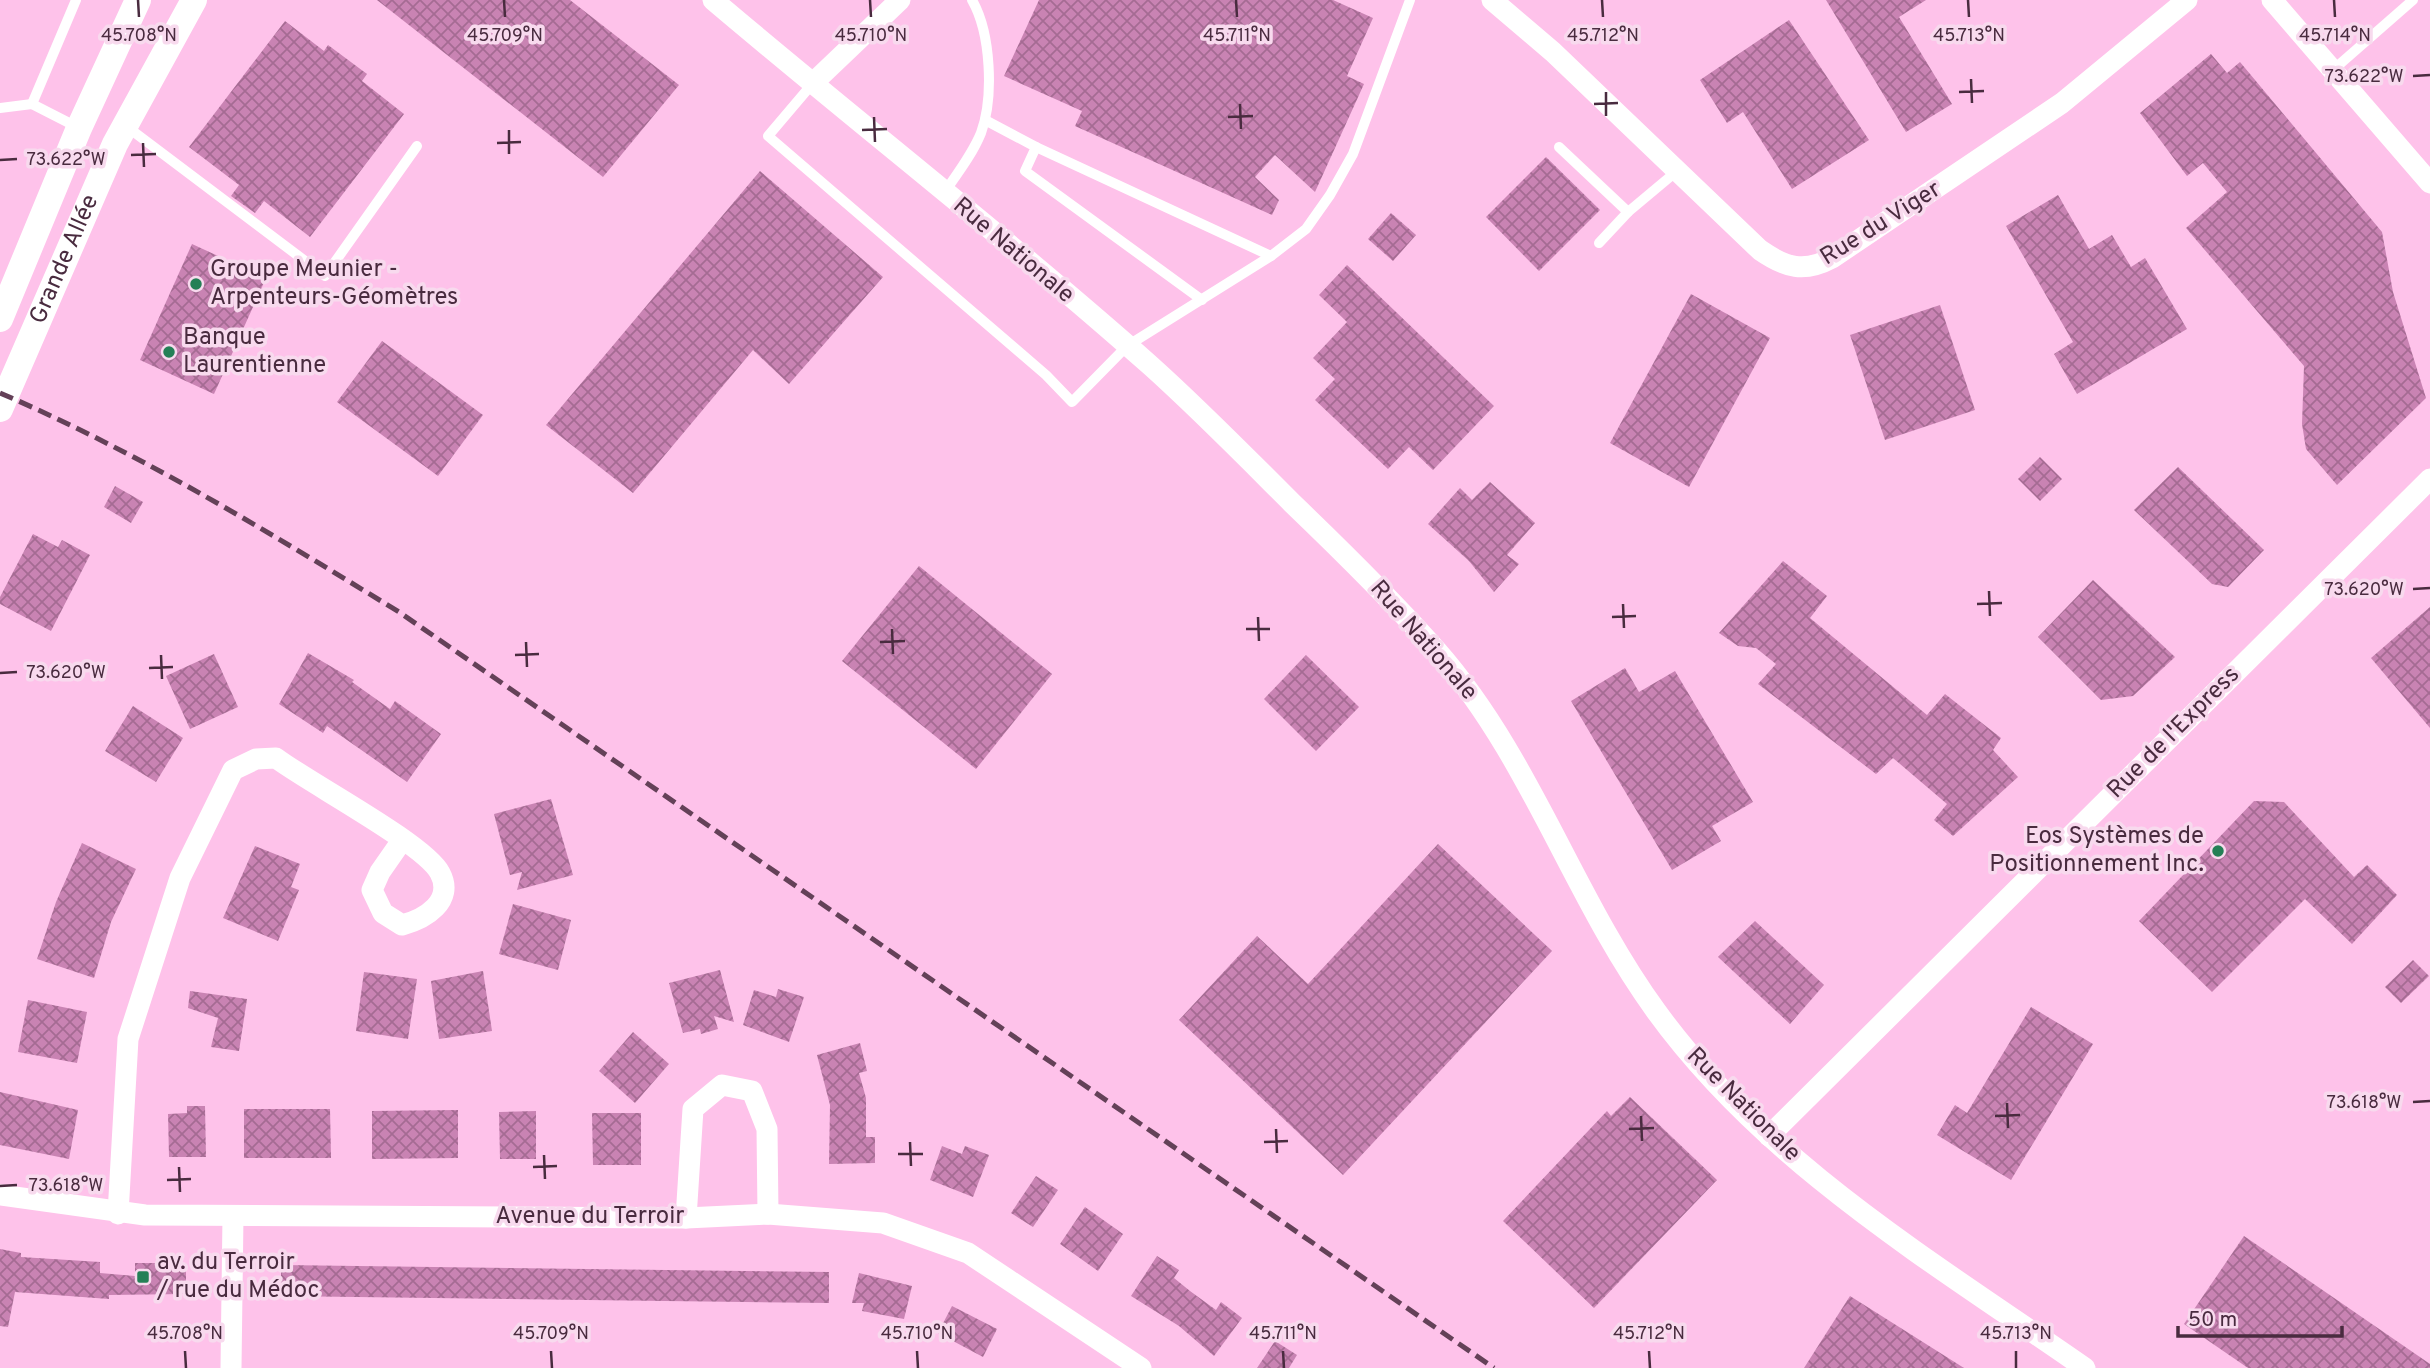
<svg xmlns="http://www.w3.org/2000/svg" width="2430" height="1368" font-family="Overpass,sans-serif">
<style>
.building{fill:url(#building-cross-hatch)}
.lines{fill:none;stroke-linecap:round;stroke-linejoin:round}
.service{stroke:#fff;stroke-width:10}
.minor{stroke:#fff;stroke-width:21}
.tertiary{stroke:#fff;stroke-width:26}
.rail{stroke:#644158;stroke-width:5;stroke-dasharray:14 7;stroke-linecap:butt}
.ticks{fill:none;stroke:#492b3f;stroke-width:2.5}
.poi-dot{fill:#248056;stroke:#f8daee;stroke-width:2.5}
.labels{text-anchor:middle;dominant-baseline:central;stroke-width:7;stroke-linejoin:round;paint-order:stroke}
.street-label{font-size:24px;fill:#492b3f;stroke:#f8daee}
.poi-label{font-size:24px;fill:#492b3f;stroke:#f8daee;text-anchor:start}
.ticks-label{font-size:18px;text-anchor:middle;fill:#492b3f;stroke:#f8daee;stroke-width:7;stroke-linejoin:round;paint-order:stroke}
</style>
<defs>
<pattern id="building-cross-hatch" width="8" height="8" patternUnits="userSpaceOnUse" patternTransform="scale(1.75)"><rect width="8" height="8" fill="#c983b3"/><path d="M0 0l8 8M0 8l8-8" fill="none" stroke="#a56b93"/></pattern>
</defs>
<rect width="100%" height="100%" fill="#fec2ea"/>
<!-- building -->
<g class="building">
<path d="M377 0H570L679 85 603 177Z"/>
<path d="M1039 0H1333L1373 18 1347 76 1364 84 1315 192 1275 155 1255 177 1279 200 1272 215 1075 126 1082 111 1004 76Z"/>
<path d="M1826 0H1926L1899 17 1952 104 1906 132Z"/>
<path d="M1789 20 1869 140 1792 189 1743 112 1727 123 1700 80Z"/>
<path d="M285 21 324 51 328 45 367 74 362 81 404 114 310 237 264 201 255 213 231 196 239 185 189 147Z"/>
<path d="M2211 54 2227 73 2240 62 2382 232 2393 292 2426 398 2337 485 2306 449 2302 424 2304 366 2186 228 2227 192 2203 163 2187 176 2140 113Z"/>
<path d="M1546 157 1600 210 1539 271 1486 217Z"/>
<path d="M760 171 883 277 789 384 753 350 633 493 546 425Z"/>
<path d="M2058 195 2089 249 2112 235 2131 267 2145 258 2187 329 2077 394 2054 354 2073 342 2006 226Z"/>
<path d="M1391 213 1416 235 1393 261 1368 239Z"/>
<path d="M192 244 266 278 214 394 140 360Z"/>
<path d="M1347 265 1494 406 1433 470 1409 447 1388 469 1315 400 1335 379 1313 358 1347 322 1319 295Z"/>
<path d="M1691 294 1770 338 1689 487 1610 443Z"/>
<path d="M1940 305 1975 410 1885 440 1850 335Z"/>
<path d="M382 341 483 415 438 476 337 402Z"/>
<path d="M2040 457 2062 479 2040 501 2018 479Z"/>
<path d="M2178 467 2264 550 2228 587 2212 584 2134 510Z"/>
<path d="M1490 482 1535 523 1507 555 1519 564 1494 592 1469 561 1428 524 1460 488 1472 500Z"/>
<path d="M115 486 143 502 131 523 104 507Z"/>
<path d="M33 534 58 547 62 540 90 555 51 631 0 604V597Z"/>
<path d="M1783 561 1827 596 1810 618 1927 715 1945 694 2001 738 1993 750 2018 777 1953 836 1934 820 1947 804 1893 758 1876 774 1758 684 1776 664 1756 648 1738 646 1719 633Z"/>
<path d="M919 566 1052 674 976 769 842 661Z"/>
<path d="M2093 580 2175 657 2133 696 2101 700 2038 637Z"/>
<path d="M2430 607V728L2371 658Z"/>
<path d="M308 653 354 680 352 682 390 709 395 701 441 734 407 782 327 726 323 733 279 704Z"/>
<path d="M214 654 238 707 190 729 166 676Z"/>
<path d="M1306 655 1359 707 1316 751 1264 699Z"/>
<path d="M1625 668 1639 692 1675 671 1753 802 1712 826 1721 841 1672 870 1571 701Z"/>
<path d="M133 706 183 738 156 782 105 751Z"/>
<path d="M551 799 573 875 517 890 522 872 510 875 494 814Z"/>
<path d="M2254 801 2284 802 2354 877 2367 865 2397 895 2352 944 2305 899 2212 992 2139 921Z"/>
<path d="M82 843 136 869 111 922 94 978 37 959 56 902Z"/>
<path d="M1438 844 1552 951 1343 1175 1179 1020 1257 936 1308 984Z"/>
<path d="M255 846 300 864 291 887 299 890 278 941 223 918Z"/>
<path d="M513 904 571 920 558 970 499 954Z"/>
<path d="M1755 921 1824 985 1790 1024 1718 957Z"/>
<path d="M2413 960 2429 976 2401 1003 2385 987Z"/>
<path d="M720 970 734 1022 714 1016 718 1029 701 1034 700 1029 683 1033 669 983Z"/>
<path d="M483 971 492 1031 439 1039 431 981Z"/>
<path d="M364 972 417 979 408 1039 356 1031Z"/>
<path d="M778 989 804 997 789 1042 743 1025 754 990 776 997Z"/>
<path d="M190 991 247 999 239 1051 211 1047 218 1018 188 1008Z"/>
<path d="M28 1000 87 1012 77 1063 18 1052Z"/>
<path d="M2031 1007 2093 1044 2011 1180 1937 1135 1955 1105 1967 1113Z"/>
<path d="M633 1032 669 1064 635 1103 599 1071Z"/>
<path d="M860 1043 867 1071 859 1073 866 1098V1137H875V1163L829 1164 830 1105 817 1055Z"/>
<path d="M0 1092 78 1110 69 1159 0 1145Z"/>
<path d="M1630 1097 1717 1180 1594 1308 1503 1221 1607 1111 1611 1116Z"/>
<path d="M187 1106H205L206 1157H169L168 1114 187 1113Z"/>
<path d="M244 1109H330L331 1158H244Z"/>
<path d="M458 1110V1158L372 1159V1111Z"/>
<path d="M536 1111V1159H500L499 1112Z"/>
<path d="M592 1113H641V1165H593Z"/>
<path d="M942 1146 962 1154 965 1146 989 1155 973 1197 930 1180Z"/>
<path d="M1036 1176 1058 1190 1033 1227 1011 1213Z"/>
<path d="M1085 1207 1123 1234 1098 1271 1060 1244Z"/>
<path d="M2244 1236 2430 1364V1368H2248L2184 1324Z"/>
<path d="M0 1249 21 1253V1257L100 1262V1273L135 1276V1263H186V1294L109 1295V1299L15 1292 8 1327 0 1326Z"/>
<path d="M1157 1256 1179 1270 1174 1278 1190 1291 1216 1310 1221 1302 1242 1318 1214 1356 1179 1326 1131 1296Z"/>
<path d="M281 1265 829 1272V1303L281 1296Z"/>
<path d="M859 1273 912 1286 904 1319 862 1311 864 1303H852Z"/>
<path d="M1850 1296 1964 1368H1804Z"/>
<path d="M952 1306 997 1329 983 1357 938 1333Z"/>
<path d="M1275 1341 1297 1355 1289 1368H1257Z"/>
</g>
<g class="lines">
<!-- service -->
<g class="service">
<path d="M76 0 32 104 79 128"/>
<path d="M2333 70 2413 0"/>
<path d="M813 83 768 136 1046 375 1072 402 1127 346 1271 256 1306 229 1330 195 1353 154 1410 0"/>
<path d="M0 108 32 104"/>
<path d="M985 120 1036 147 1025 171 1202 300"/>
<path d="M126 126 325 276 417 146"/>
<path d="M1036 147 1271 256"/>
<path d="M1559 147 1628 212 1677 171"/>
<path d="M944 193C957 174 972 155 981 133 994 97 991 33 972 0"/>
<path d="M1599 243 1628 212"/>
</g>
<!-- minor -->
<g class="minor">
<path d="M713 0C858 123 1009 240 1151 366 1200 410 1246 457 1292 503 1342 551 1391 599 1437 651 1531 758 1573 897 1656 1011 1767 1164 1933 1262 2085 1368"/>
<path d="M1492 0 1553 52 1760 250C1786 268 1804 273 1832 258L2062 103 2187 0"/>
<path d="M2272 0 2430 183"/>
<path d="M813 83 900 0"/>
<path d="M1769 1136 2430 479"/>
<path d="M0 1195 145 1215 686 1218 768 1214 883 1223 968 1253 1141 1368"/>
<path d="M118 1214 128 1039 180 878 233 770 256 759 276 758C309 783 425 844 440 873 455 901 425 919 402 925L383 913 372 890 380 872 403 839"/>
<path d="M686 1218 693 1109 722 1085 752 1091 767 1129 768 1214"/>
<path d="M231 1368 233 1216"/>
</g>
<!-- tertiary -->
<g class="tertiary">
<path d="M0 319 79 128 138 0"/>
<path id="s1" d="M0 409 115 144 194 0"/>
</g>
<!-- rail -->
<path class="rail" d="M0 393C140 453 270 533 399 612L1494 1368"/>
</g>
<!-- ticks -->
<path class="ticks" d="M138 0 139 17M504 0 505 17M870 0 871 17M1236 0 1237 17M1602 0 1603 17M1968 0 1969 17M2334 0 2335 17M2413 76 2430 75M1971 79 1972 103M1606 92V116M1959 92 1984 91M1240 104 1241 129M1594 104 1618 103M874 117 875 142M1228 117 1253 116M509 130V154M862 130 887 129M143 143 144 167M497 143 521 142M131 155 156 154M0 160 17 159M2413 589 2430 588M1989 591 1990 616M1623 604 1624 628M1977 604 2002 603M1258 617 1259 641M1612 617 1636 616M892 629 893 654M1246 629H1270M526 642 527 667M880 642 905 641M161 655 162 679M515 655 539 654M149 668 173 667M0 673 17 672M2413 1102 2430 1101M2007 1103 2008 1128M1641 1116 1642 1141M1995 1116 2020 1115M1276 1129 1277 1153M1629 1129 1654 1128M910 1142 911 1166M1264 1142 1288 1141M898 1154H923M544 1155 545 1179M179 1167 180 1192M533 1167 557 1166M167 1180 191 1179M0 1186 17 1185M185 1351 186 1368M551 1351 552 1368M917 1351 918 1368M1283 1351 1284 1368M1649 1351 1650 1368M2016 1351V1368"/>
<!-- markers -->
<g class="poi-dot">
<circle cx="196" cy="284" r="7"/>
<circle cx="169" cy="352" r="7"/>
<circle cx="2218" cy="851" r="7"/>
<rect x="136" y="1270" width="14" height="14" rx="3.5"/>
</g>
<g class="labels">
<!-- street labels -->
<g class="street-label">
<text transform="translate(1881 224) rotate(-32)">Rue du Viger</text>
<text transform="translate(1013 251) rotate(40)">Rue Nationale</text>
<text stroke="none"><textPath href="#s1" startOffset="163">Grande Allée</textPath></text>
<text transform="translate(1423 641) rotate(49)">Rue Nationale</text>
<text transform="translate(2174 733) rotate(-45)">Rue de l'Express</text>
<text transform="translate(1743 1105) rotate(45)">Rue Nationale</text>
<text x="590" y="1217">Avenue du Terroir</text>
</g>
<!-- poi labels -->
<g class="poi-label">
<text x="210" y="270">Groupe Meunier -<tspan x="210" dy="28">Arpenteurs-Géomètres</tspan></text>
<text x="183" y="338">Banque<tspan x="183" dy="28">Laurentienne</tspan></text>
<text x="2204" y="837" text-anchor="end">Eos Systèmes de<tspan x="2204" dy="28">Positionnement Inc.</tspan></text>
<text x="157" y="1263">av. du Terroir<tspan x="157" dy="28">/ rue du Médoc</tspan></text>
</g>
</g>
<g class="ticks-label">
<text x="139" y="41">45.708°N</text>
<text x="505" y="41">45.709°N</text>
<text x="871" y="41">45.710°N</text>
<text x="1237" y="41">45.711°N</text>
<text x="1603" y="41">45.712°N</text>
<text x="1969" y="41">45.713°N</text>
<text x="2335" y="41">45.714°N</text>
<text x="2364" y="82">73.622°W</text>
<text x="66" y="165">73.622°W</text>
<text x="2364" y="595">73.620°W</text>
<text x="66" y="678">73.620°W</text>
<text x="2364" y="1108">73.618°W</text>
<text x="66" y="1191">73.618°W</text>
<text x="185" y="1339">45.708°N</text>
<text x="551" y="1339">45.709°N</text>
<text x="917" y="1339">45.710°N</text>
<text x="1283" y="1339">45.711°N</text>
<text x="1649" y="1339">45.712°N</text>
<text x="2016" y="1339">45.713°N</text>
</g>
<!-- scale -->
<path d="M2178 1326v10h164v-10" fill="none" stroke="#492b3f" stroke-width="3.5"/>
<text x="2188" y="1326" font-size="21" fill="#492b3f" stroke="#f8daee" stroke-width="5" paint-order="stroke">50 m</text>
</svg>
